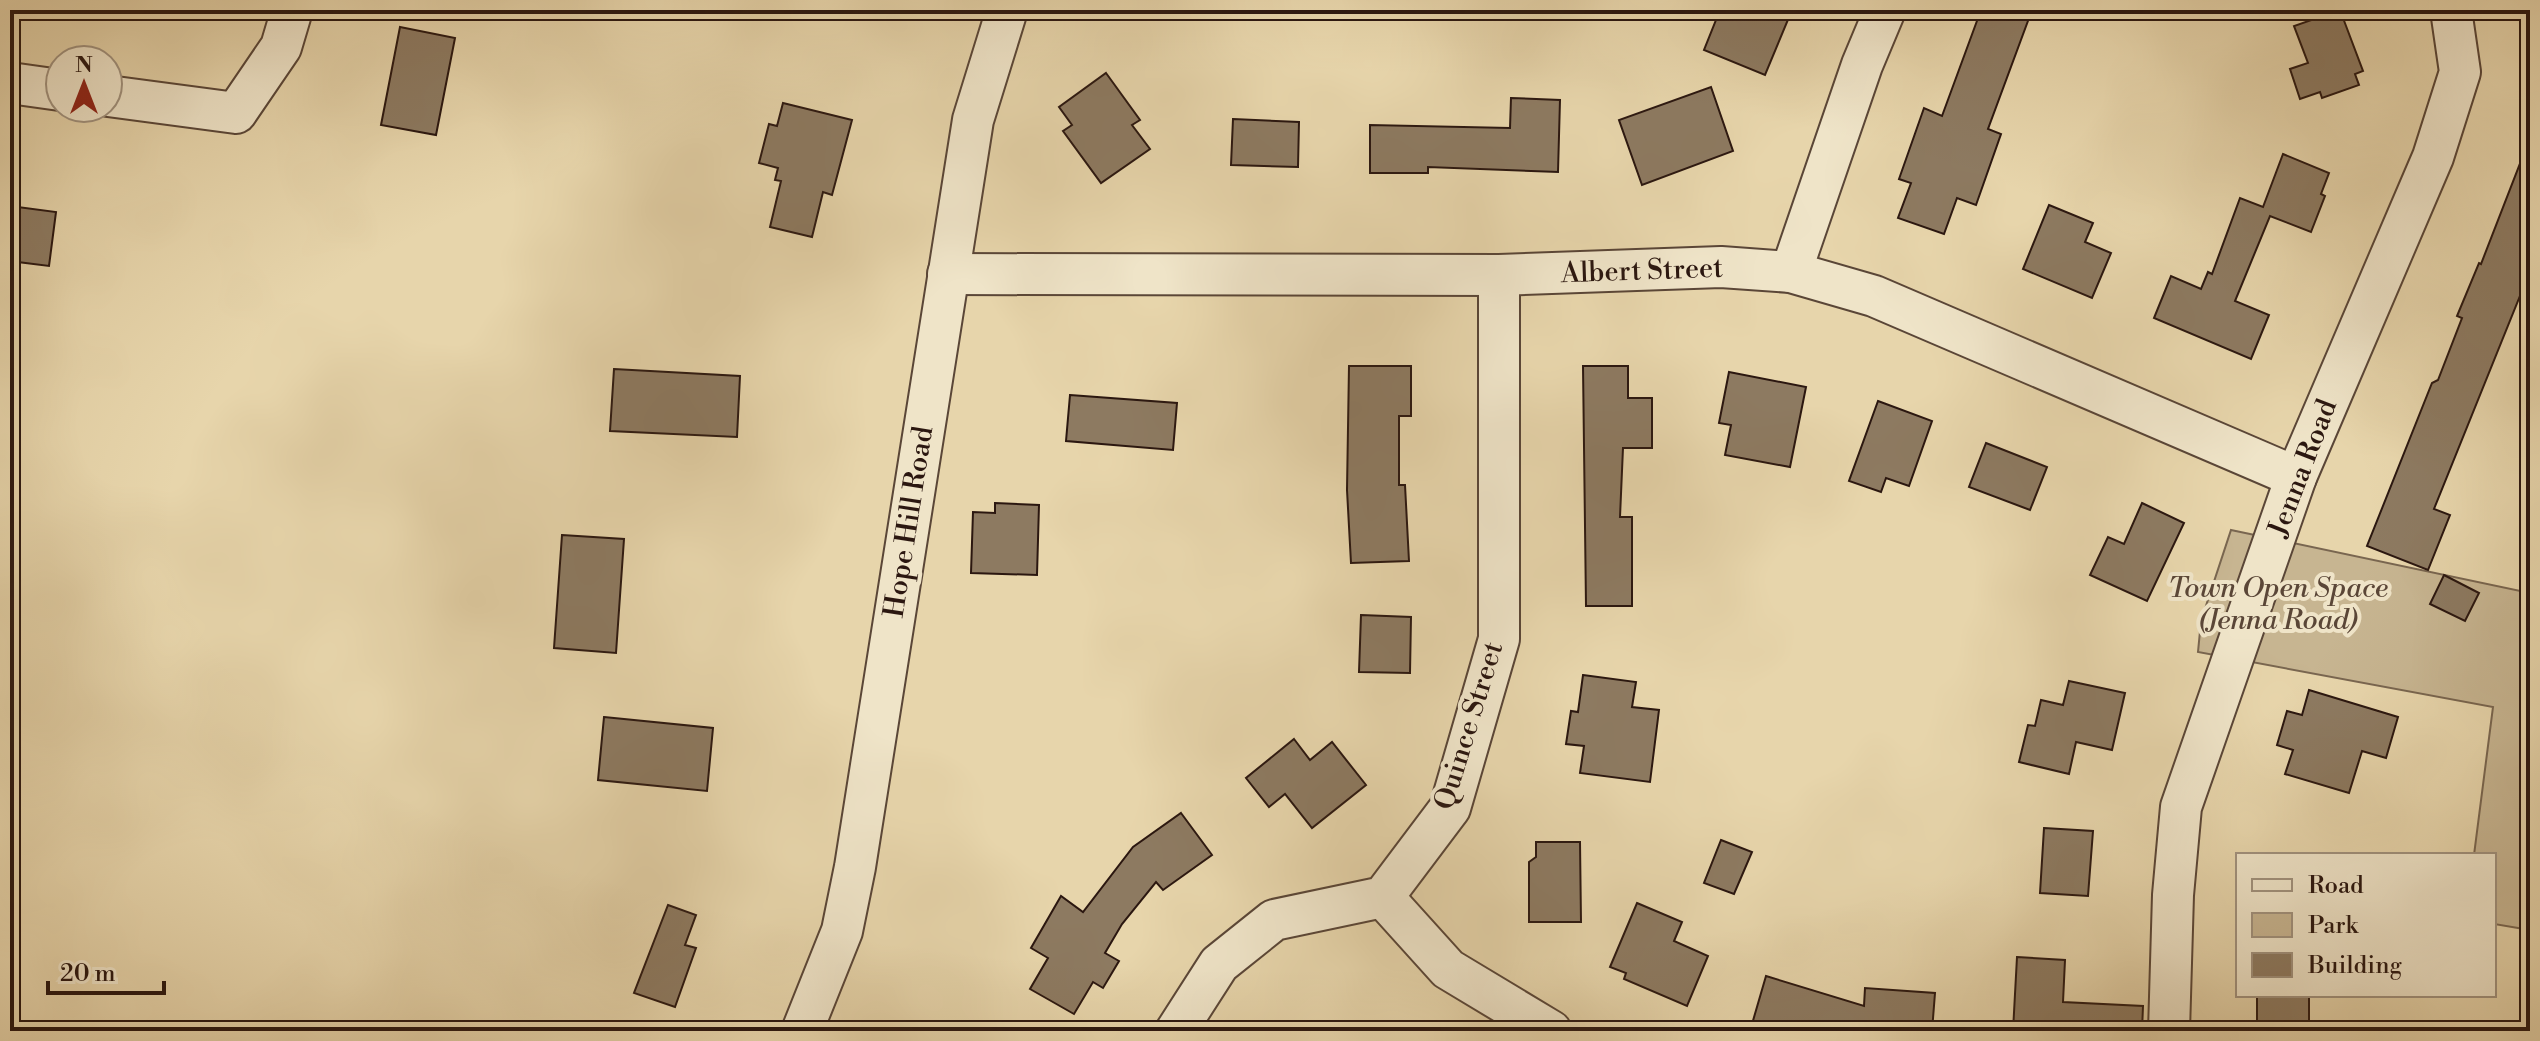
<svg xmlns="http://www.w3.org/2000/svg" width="2540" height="1041" font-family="'Libre Bodoni',serif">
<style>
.green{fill:#c7b591;stroke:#796650;stroke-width:2}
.building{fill:#8d7a61;stroke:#2b1710;stroke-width:2}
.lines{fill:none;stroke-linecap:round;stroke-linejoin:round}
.minor-casing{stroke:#5a4637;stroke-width:44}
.minor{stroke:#efe4c8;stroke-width:40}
.labels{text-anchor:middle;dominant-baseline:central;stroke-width:8;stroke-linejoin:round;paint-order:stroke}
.street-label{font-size:28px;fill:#2b1710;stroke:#efe4c8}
.park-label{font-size:28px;font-style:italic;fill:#5a4637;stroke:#efe4c8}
</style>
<rect width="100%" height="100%" fill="#e7d5ab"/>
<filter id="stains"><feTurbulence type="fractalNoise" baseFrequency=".0025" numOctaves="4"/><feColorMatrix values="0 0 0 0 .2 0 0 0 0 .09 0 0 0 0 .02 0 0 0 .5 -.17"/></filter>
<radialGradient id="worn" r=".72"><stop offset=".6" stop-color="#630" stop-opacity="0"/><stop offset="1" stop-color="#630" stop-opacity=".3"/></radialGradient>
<!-- green -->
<path class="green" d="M2231 530 2530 593V930L2494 924V855H2474L2493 707 2198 652 2201 621Z"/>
<!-- building -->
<g class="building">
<path d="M1720 10H1792L1765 75 1704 50Z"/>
<path d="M1981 10H2032L1988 129 2001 134 1976 205 1957 198 1944 234 1898 218 1911 183 1899 179 1924 108 1942 116Z"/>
<path d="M2340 10 2363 71 2355 74 2359 85 2322 98 2320 92 2300 99 2290 69 2308 63 2294 26Z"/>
<path d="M400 27 455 38 436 135 381 125Z"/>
<path d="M1106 73 1140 120 1132 125 1150 149 1101 183 1063 131 1072 125 1059 107Z"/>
<path d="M1711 87 1733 151 1642 185 1619 120Z"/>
<path d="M1511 98 1560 100 1558 172 1428 167V173H1370V125L1510 128Z"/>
<path d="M783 103 852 120 832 195 823 192 812 237 770 227 781 181 775 180 778 168 759 163 769 124 777 126Z"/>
<path d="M1233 119 1299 122 1298 167 1231 165Z"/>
<path d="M2528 143 2530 144V271L2434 509 2450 515 2428 570 2367 546 2432 383 2438 380 2462 318 2457 316 2479 263 2481 264Z"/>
<path d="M2283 154 2329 173 2321 194 2325 196 2311 232 2270 216 2235 301 2269 315 2251 359 2154 318 2171 276 2201 289 2208 272 2212 274 2240 198 2263 207Z"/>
<path d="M2049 205 2093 223 2085 242 2111 253 2092 298 2023 269Z"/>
<path d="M10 206 56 212 49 266 10 261Z"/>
<path d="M1349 366H1411V416H1399V485H1405L1409 561 1351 563 1347 490Z"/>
<path d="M1583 366H1628V398H1652V448H1623L1620 517H1632V606H1586Z"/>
<path d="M614 369 740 376 737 437 610 431Z"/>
<path d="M1729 372 1806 387 1790 467 1725 455 1731 425 1719 423Z"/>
<path d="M1070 395 1177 403 1173 450 1066 441Z"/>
<path d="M1878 401 1932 421 1909 486 1886 478 1881 492 1849 481Z"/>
<path d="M1986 443 2047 467 2030 510 1969 487Z"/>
<path d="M995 503 1039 505 1037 575 971 573 973 512 995 513Z"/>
<path d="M2142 503 2184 523 2147 601 2090 575 2108 537 2124 544Z"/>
<path d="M562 535 624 539 616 653 554 648Z"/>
<path d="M2444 575 2479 593 2465 621 2430 604Z"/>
<path d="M1361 615 1411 617 1410 673 1359 672Z"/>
<path d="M1583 675 1636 682 1632 707 1659 710 1650 782 1580 773 1584 746 1566 744 1571 711 1578 712Z"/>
<path d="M2069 681 2125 693 2112 750 2076 742 2069 774 2019 762 2028 725 2035 726 2041 700 2063 705Z"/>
<path d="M2309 690 2398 717 2386 758 2362 751 2349 793 2285 774 2293 750 2277 745 2287 711 2302 715Z"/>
<path d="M604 717 713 728 707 791 598 780Z"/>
<path d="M1294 739 1310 760 1332 742 1366 785 1312 828 1285 794 1269 807 1246 778Z"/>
<path d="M1181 813 1212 855 1163 890 1156 882 1122 924 1105 953 1119 961 1103 988 1093 982 1074 1014 1030 989 1048 958 1031 948 1061 896 1083 912 1133 847Z"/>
<path d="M2044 828 2093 831 2088 896 2040 893Z"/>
<path d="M1721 840 1752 852 1734 894 1704 883Z"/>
<path d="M1536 842H1580L1581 922H1529V862L1536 857Z"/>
<path d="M1637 903 1682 922 1674 941 1708 956 1687 1006 1624 979 1626 973 1610 967Z"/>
<path d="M668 905 696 915 685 945 696 948 675 1007 634 993Z"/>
<path d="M2017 957 2065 960 2063 1002 2143 1006 2142 1031H2013Z"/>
<path d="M1766 976 1864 1006 1865 988 1935 993 1932 1031H1750Z"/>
<rect x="2257" y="995" width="52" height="36"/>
</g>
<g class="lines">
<defs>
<g id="minor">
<path d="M10 83 60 90"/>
<path d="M108 96 236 113 281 47 292 10"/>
<path d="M1791 272 1862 65 1885 10"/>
<path d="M948 274 1499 275 1721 267 1791 272 1874 296 2296 477"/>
<path d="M1383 897 1448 969 1551 1031"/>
<path d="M802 1031 842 931 855 867 973 120 1007 10"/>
<path d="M1176 1031 1219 964 1274 920 1383 897 1450 808 1499 639V275"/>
<path d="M2169 1031 2173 895 2181 807 2296 477 2433 157 2460 72 2451 10"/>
</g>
</defs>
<!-- minor casing -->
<use href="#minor" class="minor-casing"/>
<!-- minor -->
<use href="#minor" class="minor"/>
</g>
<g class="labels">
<!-- street labels -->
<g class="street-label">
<text transform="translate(1642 271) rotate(-2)">Albert Street</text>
<text transform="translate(2303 468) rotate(-69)">Jenna Road</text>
<text transform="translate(909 522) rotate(-81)">Hope Hill Road</text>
<text transform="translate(1469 726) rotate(-73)">Quince Street</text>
</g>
<!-- park labels -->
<g class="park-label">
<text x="2278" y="588">Town Open Space<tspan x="2278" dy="32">(Jenna Road)</tspan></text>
</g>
</g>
<!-- margin -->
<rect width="2540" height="1041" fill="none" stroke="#e7d5ab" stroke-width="40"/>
<rect x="12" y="12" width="2516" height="1017" fill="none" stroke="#2b1710" stroke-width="4"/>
<rect x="20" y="20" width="2500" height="1001" fill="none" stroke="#2b1710" stroke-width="2"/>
<!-- legend -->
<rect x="2236" y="853" width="260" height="144" fill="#efe4c8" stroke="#a1927e" stroke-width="2"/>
<rect x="2252" y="879" width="40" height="12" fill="#efe4c8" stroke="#a1927e" stroke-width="2"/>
<text x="2308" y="893" font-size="24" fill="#2b1710">Road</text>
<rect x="2252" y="913" width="40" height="24" fill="#c7b591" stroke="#a1927e" stroke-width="2"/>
<text x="2308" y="933" font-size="24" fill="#2b1710">Park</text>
<rect x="2252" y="953" width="40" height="24" fill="#8d7a61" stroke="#a1927e" stroke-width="2"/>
<text x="2308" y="973" font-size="24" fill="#2b1710">Building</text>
<!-- north arrow -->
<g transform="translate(84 84)"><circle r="38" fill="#efe4c8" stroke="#a1927e" stroke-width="2"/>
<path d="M0-6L14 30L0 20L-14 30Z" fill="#8f2418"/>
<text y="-12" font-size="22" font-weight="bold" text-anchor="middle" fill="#2b1710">N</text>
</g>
<!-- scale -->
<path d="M48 981v12h116v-12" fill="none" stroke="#2b1710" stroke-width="4"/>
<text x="60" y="981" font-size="24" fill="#2b1710" stroke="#efe4c8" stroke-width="6" paint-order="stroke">20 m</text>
<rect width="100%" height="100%" filter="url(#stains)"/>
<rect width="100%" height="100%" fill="url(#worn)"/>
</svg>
